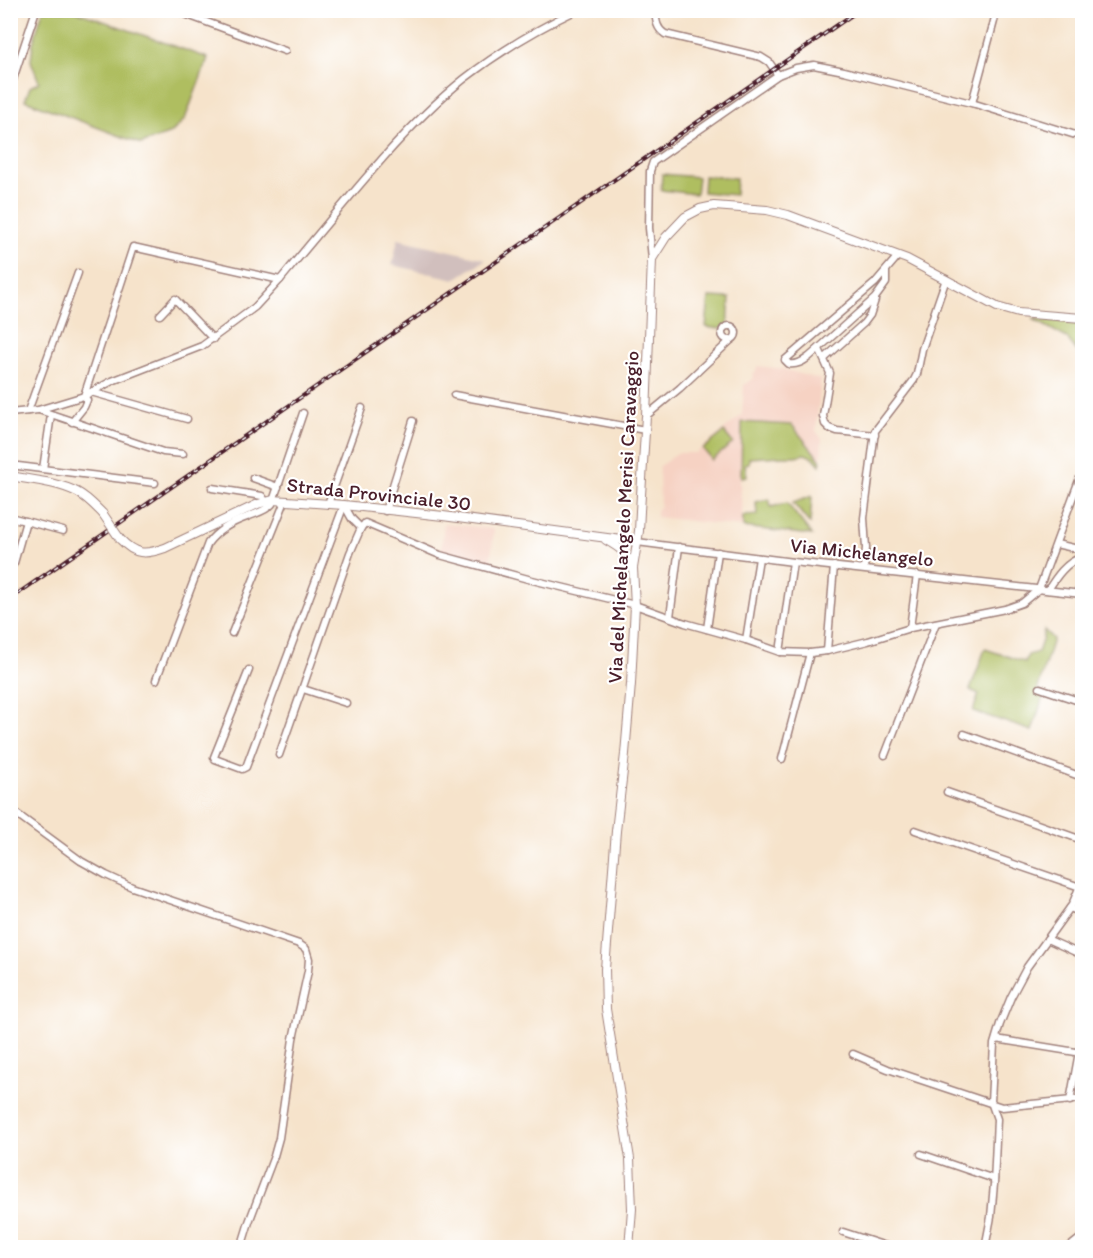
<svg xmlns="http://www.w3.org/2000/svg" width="1093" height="1258" font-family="Itim,sans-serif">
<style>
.built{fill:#f6d2c3}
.industrial{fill:#d1bfbd}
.green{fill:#afbe61;stroke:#7c6e46;stroke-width:1.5}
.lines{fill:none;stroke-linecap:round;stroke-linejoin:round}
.minor-casing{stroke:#a0817b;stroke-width:9}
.tertiary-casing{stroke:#a0817b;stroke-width:10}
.minor{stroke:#fff;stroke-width:6}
.tertiary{stroke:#fff;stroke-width:8}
.rail-casing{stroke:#4a1f2b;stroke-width:4}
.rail{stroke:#fff;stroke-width:1.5;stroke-dasharray:4.5;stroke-linecap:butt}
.tertiary-bridge-casing{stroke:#a0817b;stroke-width:10;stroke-linecap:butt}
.tertiary-bridge{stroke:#fff;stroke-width:8}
.labels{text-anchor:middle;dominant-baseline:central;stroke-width:4.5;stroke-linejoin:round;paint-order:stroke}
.street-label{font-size:20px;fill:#4a1f2b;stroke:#fff}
</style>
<rect width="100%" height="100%" fill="#fff"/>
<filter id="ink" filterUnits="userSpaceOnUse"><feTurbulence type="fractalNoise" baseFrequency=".0167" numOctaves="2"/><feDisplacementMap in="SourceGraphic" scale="12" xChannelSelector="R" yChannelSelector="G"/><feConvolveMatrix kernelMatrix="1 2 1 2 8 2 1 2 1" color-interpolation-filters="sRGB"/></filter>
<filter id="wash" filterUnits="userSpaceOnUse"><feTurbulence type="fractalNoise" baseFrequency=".008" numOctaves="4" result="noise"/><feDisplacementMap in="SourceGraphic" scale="24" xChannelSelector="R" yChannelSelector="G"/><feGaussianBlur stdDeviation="1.35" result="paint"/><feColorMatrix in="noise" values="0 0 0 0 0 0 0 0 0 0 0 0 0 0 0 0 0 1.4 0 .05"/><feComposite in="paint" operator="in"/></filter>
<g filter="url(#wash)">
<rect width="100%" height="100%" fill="#f6e3cb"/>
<!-- built -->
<g class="built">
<path d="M757 366 783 369 821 380 816 431 822 439 821 461 792 425 742 422 740 481 743 527 656 517V510L660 506 659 467 677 453H696L742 415 744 385 753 378 752 374 756 372Z"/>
<path d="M444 523 494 529 490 567 441 552Z"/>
</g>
<!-- industrial -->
<path class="industrial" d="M398 239 486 259 455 279 392 265Z"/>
<!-- green -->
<g class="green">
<path d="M43 10 75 11 208 58 185 119 171 133 141 144 25 100 30 87 39 82 31 61 33 43Z"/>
<path d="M662 174 698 177 696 194 661 190Z"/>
<path d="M704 176 736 178 735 195 703 192Z"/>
<path d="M709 297 730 298 728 324 720 329 706 327Z"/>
<path d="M1033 319 1082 321V358L1067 338Z"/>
<path d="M742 422 792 425 821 461 820 465 814 458 805 454 795 456H782L749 458V463L745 464 747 476 741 477Z"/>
<path d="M724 432 733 443 712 460 703 449Z"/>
<path d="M812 496 810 524 793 503Z"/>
<path d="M769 499 771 507 787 503 812 535 743 527V516L757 515 756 502Z"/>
<path d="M1044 630 1053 639 1037 691 1044 694 1032 731 973 711 979 694 970 690 985 649 1025 662 1028 655 1038 652 1042 641Z"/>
</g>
</g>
<g filter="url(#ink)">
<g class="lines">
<defs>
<g id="minor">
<path d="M174 10 285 51"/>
<path d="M655 10C656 20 656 28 665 34L761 57 769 62 778 75"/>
<path d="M10 88 36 10"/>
<path d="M972 103 997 10"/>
<path d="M652 259 649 228 650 171 653 162 778 75 796 68 814 65 844 71 975 104 1082 137"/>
<path d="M886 271V283L875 298 809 357C802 362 797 365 789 364L785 360 875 283 898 256"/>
<path d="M280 280C314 239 348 198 383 158 408 130 435 102 464 79 500 51 537 29 577 10"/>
<path d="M160 315 175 299 213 339"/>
<circle cx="729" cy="333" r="7"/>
<path d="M819 349 830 373 823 416 825 424 829 428 837 431 875 435"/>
<path d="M824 359 864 323 870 315 875 300"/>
<path d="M91 392 187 419"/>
<path d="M454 395 645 430"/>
<path d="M39 410 163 452 183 454"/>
<path d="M28 411 78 273"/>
<path d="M10 413 38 410 84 396 112 381 202 346 255 307 280 280 133 247 84 396 87 400 84 407 72 422"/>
<path d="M646 416 680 388 731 340"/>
<path d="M10 465 155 483"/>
<path d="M43 469 51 415"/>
<path d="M253 478 278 487"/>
<path d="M212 488 262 496 266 502"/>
<path d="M328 504 362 408"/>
<path d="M385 511 413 421"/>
<path d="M10 517 63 531"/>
<path d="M361 528 365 523 440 555 528 579 635 605 685 623 746 640 780 652 810 653 827 651 868 641 910 628 1005 609 1022 603 1039 589 1082 472"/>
<path d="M637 542 793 562 1082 594"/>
<path d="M1056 544 1082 550"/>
<path d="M10 562 14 563 26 521"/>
<path d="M864 569 866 548 864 518 875 431 914 380 917 374 922 349 946 279"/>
<path d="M1048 590C1056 577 1066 562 1082 557"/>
<path d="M670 617 679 547"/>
<path d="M910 628 917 575"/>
<path d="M707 629 718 552"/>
<path d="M232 633 285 501"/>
<path d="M746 640 759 558"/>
<path d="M827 651 834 566"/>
<path d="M780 652 793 562"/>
<path d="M249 670 214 757 215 759 242 769 246 767 344 505"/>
<path d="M156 680 208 543C217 531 233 522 247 517 256 513 266 511 272 504L303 413"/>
<path d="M1040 688 1082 702"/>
<path d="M303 689 346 703"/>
<path d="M964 734 1082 777"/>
<path d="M279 755 350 553 361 528 352 519 344 505"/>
<path d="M885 755 936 623"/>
<path d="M782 759 810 653"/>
<path d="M947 792 1082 840"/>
<path d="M10 809 81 861 106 875 132 887 299 944 306 949 309 959 308 971 293 1039 279 1138 274 1156 249 1222 241 1248"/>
<path d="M915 830 1080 887"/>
<path d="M1070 908 1082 913"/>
<path d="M1047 939 1082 955"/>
<path d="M996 1039 1082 1053"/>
<path d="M853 1054 888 1069 1002 1107 1082 1099"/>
<path d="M1070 1101 1079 1052"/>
<path d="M921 1154 994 1179"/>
<path d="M843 1232 892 1248"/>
<path d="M985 1248 991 1217 994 1184 997 1119 991 1102 994 1044 1000 1024 1011 997 1027 967 1072 905 1082 881"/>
<path d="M1068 1248 1082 1237"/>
</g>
<g id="tertiary">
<path d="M10 476C32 480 57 482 77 492 87 497 95 506 103 514"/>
<path d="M120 539C135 555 145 555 165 548L258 504 273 500 344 505 443 516 637 542"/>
<path d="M606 540C620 548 625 551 632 566"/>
<path d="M629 1248 632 1209 630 1159 606 1009 605 969 616 831 625 754 631 684 635 605 633 568 639 531 640 511 646 416 652 259 666 237 685 217 700 209 714 206 767 210 788 215 907 259 997 307 1018 313 1082 318"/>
</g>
</defs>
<!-- minor casing -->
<use href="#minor" class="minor-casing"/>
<!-- tertiary casing -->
<use href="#tertiary" class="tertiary-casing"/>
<!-- minor -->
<use href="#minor" class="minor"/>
<!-- tertiary -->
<use href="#tertiary" class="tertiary"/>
<defs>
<path id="rail" d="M10 599 859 10"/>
</defs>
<!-- rail casing -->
<use href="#rail" class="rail-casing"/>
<!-- rail -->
<use href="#rail" class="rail"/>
<defs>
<path id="tertiary-bridge" d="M103 514 120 539"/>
</defs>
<!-- tertiary-bridge casing -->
<use href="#tertiary-bridge" class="tertiary-bridge-casing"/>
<!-- tertiary-bridge -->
<use href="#tertiary-bridge" class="tertiary-bridge"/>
</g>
</g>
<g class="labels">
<!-- street labels -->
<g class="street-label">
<text transform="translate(379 494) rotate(6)">Strada Provinciale 30</text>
<text transform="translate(623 517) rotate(-87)">Via del Michelangelo Merisi Caravaggio</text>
<text transform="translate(862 552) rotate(6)">Via Michelangelo</text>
</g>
</g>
<!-- margin -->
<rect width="1093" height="1258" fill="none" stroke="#fff" stroke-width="36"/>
</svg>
